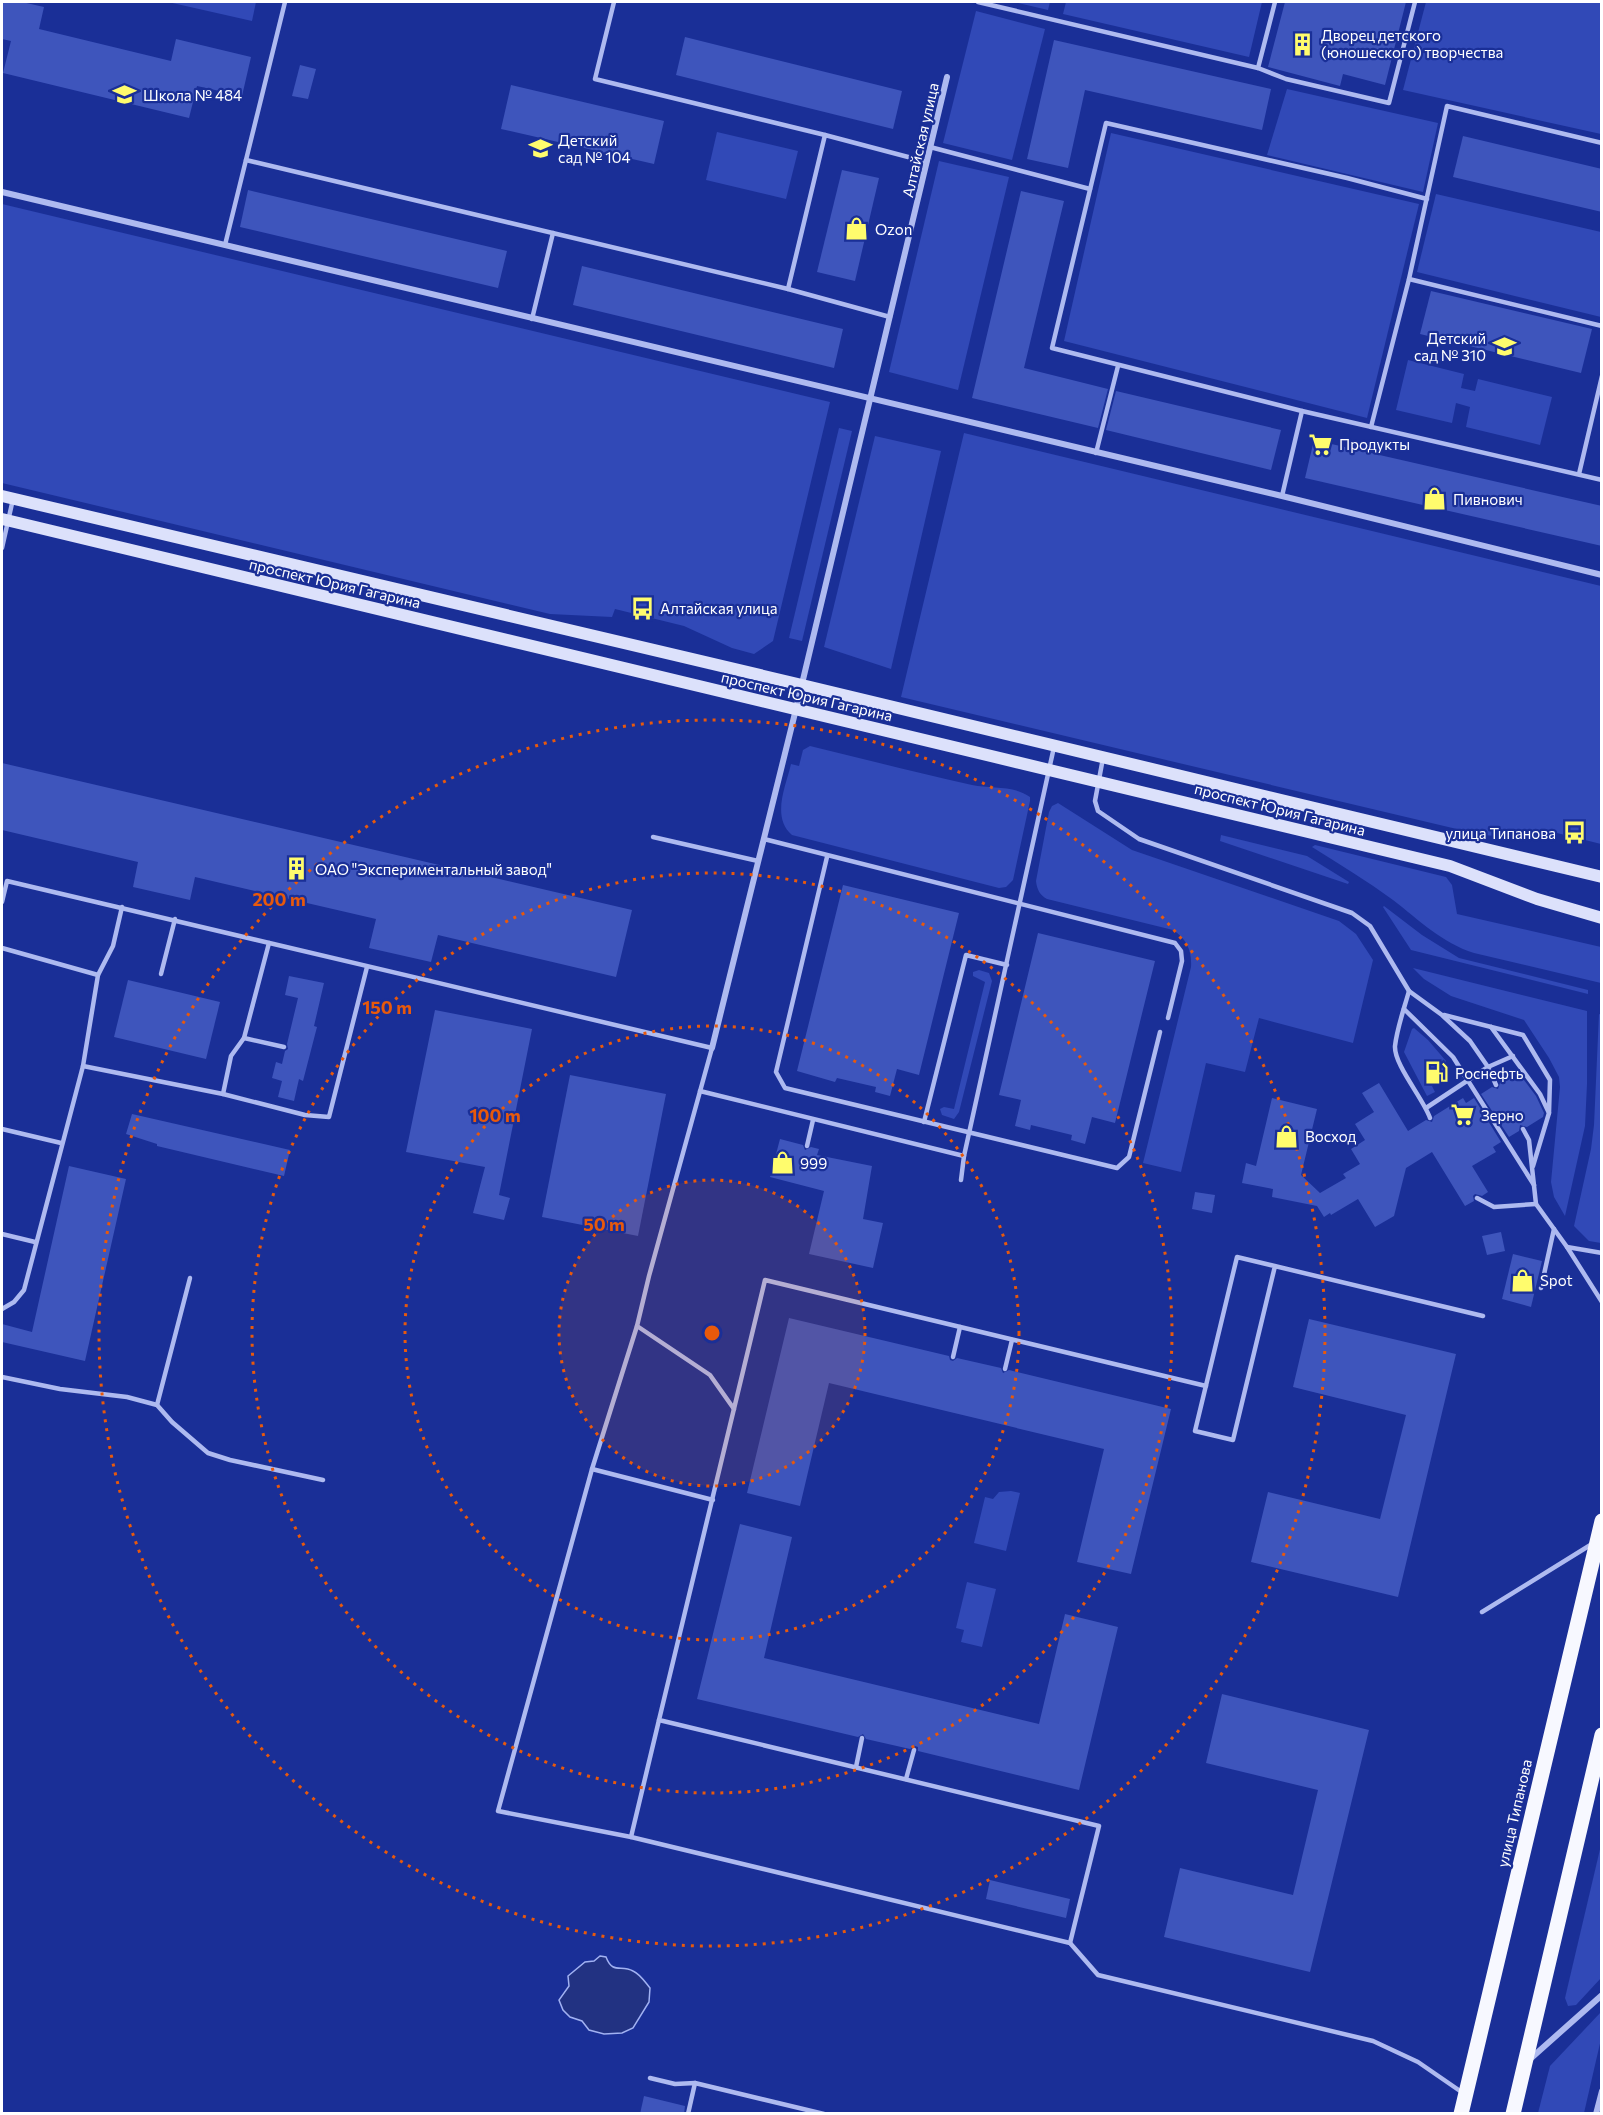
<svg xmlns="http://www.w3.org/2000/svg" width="1603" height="2115" font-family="Commissioner,sans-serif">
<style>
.green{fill:#3149b7}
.water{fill:#223282;stroke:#a1b1f2;stroke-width:1.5}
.building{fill:#3e55bc}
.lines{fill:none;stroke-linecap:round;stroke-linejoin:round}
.lane{stroke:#aebaf0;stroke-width:4.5}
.street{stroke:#aebaf0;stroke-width:6}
.secondary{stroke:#dce1fb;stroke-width:12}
.primary{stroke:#f7f8ff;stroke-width:15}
.ring{fill:none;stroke:#e8590c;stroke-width:3;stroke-dasharray:3 6}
.labels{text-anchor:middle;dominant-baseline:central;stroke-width:4.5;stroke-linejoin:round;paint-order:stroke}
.poi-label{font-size:15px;fill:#fff;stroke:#1a2f97;text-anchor:start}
.street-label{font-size:15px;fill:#fff;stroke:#1a2f97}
.centre{fill:#e8590c;stroke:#1a2f97;stroke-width:3}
.ring-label{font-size:18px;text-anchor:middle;font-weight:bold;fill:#e8590c;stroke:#1a2f97;stroke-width:4.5;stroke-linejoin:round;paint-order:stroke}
</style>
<rect width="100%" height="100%" fill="#1a2f97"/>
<!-- green -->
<g class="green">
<path d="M168 2H256L252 21Z"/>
<path d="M1014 2H1050L1048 10Z"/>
<path d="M1066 2H1262L1249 57 1063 14Z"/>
<path d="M1426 2H1601V134L1403 90Z"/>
<path d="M976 11 1045 29 1012 160 943 143Z"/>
<path d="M1287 89 1438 123 1423 192 1267 155Z"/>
<path d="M717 132 798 151 786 199 706 180Z"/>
<path d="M1111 133 1419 204 1367 418 1064 341Z"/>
<path d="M939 161 1009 177 958 390 889 372Z"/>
<path d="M1436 194 1601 232V317L1417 272Z"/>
<path d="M2 204 830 402 773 641 754 654 732 648 684 626 615 609 612 617 550 614 2 483Z"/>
<path d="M1408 360 1464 374 1461 388 1475 391 1478 379 1552 397 1540 445 1466 427 1470 407 1456 403 1452 423 1396 410Z"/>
<path d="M839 428 852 431 802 641 789 638Z"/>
<path d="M964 433 1601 586V844L1545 830 1542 839 1482 835 901 697Z"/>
<path d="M875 436 941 451 891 669 824 647Z"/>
<path d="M810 746C864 759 918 773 972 785 991 789 1014 785 1030 797V801L1013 880 1006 887 999 888 792 835C771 817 786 786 791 764L799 766 803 750Z"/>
<path d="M1058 803 1132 850 1339 921 1356 934 1373 960 1353 1043 1259 1018 1245 1072 1206 1063 1181 1172 1143 1163 1191 967C1192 951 1187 939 1173 930L1047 899C1040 895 1037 890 1036 881L1049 812 1052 806Z"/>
<path d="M1221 835 1307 856 1349 882 1348 884 1220 841Z"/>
<path d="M1315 845 1446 877 1452 885 1457 914 1601 947V983L1474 953C1442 943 1419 920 1393 900 1367 881 1339 864 1312 847Z"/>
<path d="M1384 906 1422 935 1459 958 1588 990V994L1411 950 1383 907Z"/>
<path d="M1413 968 1587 1011V1084L1585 1126 1565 1216 1554 1197 1551 1182 1560 1087 1559 1077 1549 1058 1524 1020 1451 996 1424 979Z"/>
<path d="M979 970 989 973 992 981 959 1112 954 1119 942 1115 940 1109 944 1107 954 1109 985 982 973 976V972Z"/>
<path d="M1599 1014 1602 1015 1601 1243 1589 1241 1574 1226 1591 1149 1594 1125Z"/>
<path d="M1414 1028 1428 1040 1446 1061C1446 1073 1442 1080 1432 1086L1435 1092 1427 1096 1404 1052 1412 1029Z"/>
<path d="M1011 1491 1020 1493 1006 1551 974 1543 985 1497 993 1499 999 1492Z"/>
<path d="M967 1582 996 1589 982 1647 961 1642 964 1630 956 1628Z"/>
<path d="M1601 1845V1978L1576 2005 1568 2006 1565 1998Z"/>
<path d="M1601 2012V2039L1584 2113H1538L1550 2066Z"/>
</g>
<!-- water -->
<path class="water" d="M600 1956 606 1957C613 1975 621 1964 633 1971 640 1974 645 1982 650 1988L649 2002 633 2028 622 2033 604 2034 589 2030 582 2021 570 2017 563 2010 559 2000 569 1986 568 1976 585 1962 594 1961Z"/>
<!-- building -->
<g class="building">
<path d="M2 2H22L44 7 39 29 171 61 176 39 251 57 242 96 197 86 189 118 3 73 11 41 2 39Z"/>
<path d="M1285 2H1406L1385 85 1343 74 1340 86 1268 67Z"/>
<path d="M685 37 902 91 893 129 676 75Z"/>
<path d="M1054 40 1271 89 1262 130 1085 90 1068 168 1027 159Z"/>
<path d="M300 65 316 69 308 99 292 96Z"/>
<path d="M511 85 664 121 654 164 501 129Z"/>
<path d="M1463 136 1602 169V212L1453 177Z"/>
<path d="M842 170 879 178 855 281 817 272Z"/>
<path d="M248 190 507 251 498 288 240 227Z"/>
<path d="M1021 191 1064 201 1024 368 1108 389 1098 428 972 398Z"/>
<path d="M582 266 843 329 834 368 573 305Z"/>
<path d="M1431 291 1592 329 1581 373 1420 334Z"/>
<path d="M1116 391 1281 430 1271 470 1106 430Z"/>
<path d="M1314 440 1602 506V546L1305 478Z"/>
<path d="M2 763 632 910 616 977 438 935 431 962 369 948 376 919 195 877 190 900 133 887 138 862 2 830Z"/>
<path d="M843 885 959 913 919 1075 897 1069 890 1096 875 1092 876 1087 837 1078 835 1082 797 1071Z"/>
<path d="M1038 933 1155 961 1115 1123 1092 1117 1085 1144 1071 1140 1072 1135 1031 1125 1030 1130 1015 1126 1021 1100 999 1095Z"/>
<path d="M289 976 324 983 314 1026 317 1027 303 1081 299 1079 294 1101 278 1097 282 1081 272 1078 276 1062 282 1064 285 1051 288 1049 287 1044 298 998 285 995Z"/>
<path d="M128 980 220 1002 206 1059 114 1037Z"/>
<path d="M435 1010 532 1029 499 1195 510 1198 504 1220 473 1213 485 1167 406 1152Z"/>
<path d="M1518 1072 1536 1096 1544 1113 1543 1117 1527 1127 1520 1125 1519 1131 1509 1137 1481 1094 1492 1087 1498 1089 1500 1083Z"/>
<path d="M570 1075 666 1094 638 1236 542 1217Z"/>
<path d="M1379 1083 1408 1131 1426 1120 1432 1122 1434 1116 1463 1098 1466 1103 1474 1098 1501 1142 1493 1147 1496 1152 1472 1166 1488 1192 1482 1196 1475 1194 1473 1196 1474 1201 1465 1206 1432 1152 1406 1168 1394 1216 1375 1227 1358 1199 1331 1215 1330 1213 1324 1217 1317 1206 1272 1197 1273 1189 1242 1183 1246 1163 1256 1166 1272 1098 1317 1109 1301 1175 1320 1193 1346 1178 1343 1174 1360 1164 1351 1149 1365 1140 1355 1124 1374 1112 1362 1093Z"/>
<path d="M132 1114 290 1150 284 1176 157 1146V1144L126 1134Z"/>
<path d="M780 1139 803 1145 805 1150 811 1147 819 1149 817 1155 872 1166 863 1219 883 1223 873 1268 809 1254 824 1191 770 1177Z"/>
<path d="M69 1166 126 1179 85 1361 2 1342V1324L32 1332Z"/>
<path d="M1195 1192 1215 1195 1212 1213 1192 1209Z"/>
<path d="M1501 1232 1505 1251 1487 1255 1482 1236Z"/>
<path d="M1513 1254 1542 1261 1531 1307 1502 1299Z"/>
<path d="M789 1318 949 1356 950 1360 953 1361 957 1358 1001 1368 1003 1373 1009 1370 1171 1409 1131 1574 1077 1562 1104 1449 829 1383 800 1506 747 1493Z"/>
<path d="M1309 1319 1456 1354 1398 1597 1251 1562 1268 1492 1380 1519 1406 1415 1293 1387Z"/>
<path d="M740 1524 792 1537 764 1658 1039 1724 1065 1614 1118 1627 1079 1790 918 1751V1747L915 1746 910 1749 866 1739 863 1734 858 1737 697 1699Z"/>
<path d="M1222 1694 1369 1730 1310 1972 1164 1937 1180 1868 1293 1895 1318 1790 1206 1763Z"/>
<path d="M990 1880 1070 1899 1066 1918 986 1899Z"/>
<path d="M644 2096 685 2106 684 2114H640Z"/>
</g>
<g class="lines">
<!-- lane -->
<g class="lane">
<path d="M614 2 595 79 825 135"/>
<path d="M978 2 1258 68 1286 79 1389 103 1415 2"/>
<path d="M1258 68 1275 2"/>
<path d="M930 147 1090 189"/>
<path d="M246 160 788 289 890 317"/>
<path d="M1427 199 1347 178 1106 123 1052 348 1302 411 1602 480"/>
<path d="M225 245 285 2"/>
<path d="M1409 279 1602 326"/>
<path d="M788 289 825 135 927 162"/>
<path d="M532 319 553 233"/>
<path d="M1371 427 1409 279 1447 106 1602 143"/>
<path d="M1096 453 1118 366"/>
<path d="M1579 474 1602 376"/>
<path d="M1282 496 1302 411"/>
<path d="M2 548 13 499"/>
<path d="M1103 758 1095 801 1098 811 1139 839 1352 913 1370 926 1409 991 1442 1015 1470 1041 1488 1067 1496 1085"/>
<path d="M653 837 758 861"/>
<path d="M764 839 1175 943 1181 951 1182 961 1168 1018"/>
<path d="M827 857 776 1072 785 1088 1117 1168 1129 1157 1160 1032"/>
<path d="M2 902 7 881C242 935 477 993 712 1048L649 1276 637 1326 592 1469 498 1811 631 1837 1070 1943 1099 1826 659 1720 765 1280 1206 1386"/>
<path d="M2 948 98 975 113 946 122 907"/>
<path d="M161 974 175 919"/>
<path d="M1409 991C1404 1009 1397 1028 1395 1046 1394 1065 1423 1098 1430 1118"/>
<path d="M1404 1009 1453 1057 1534 1185"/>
<path d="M1444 1015 1523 1035 1550 1080 1549 1113"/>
<path d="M1491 1027 1540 1094 1549 1113 1533 1166"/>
<path d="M244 1038 284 1047"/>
<path d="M83 1066 223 1094 305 1115 329 1117 367 967"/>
<path d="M700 1091 964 1156"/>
<path d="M223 1094 231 1056 244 1038 269 943"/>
<path d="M1426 1108 1488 1067 1513 1056"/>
<path d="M924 1122 966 955 1007 965"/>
<path d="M2 1129 61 1143"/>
<path d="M1523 1129 1529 1140 1536 1204 1567 1247 1602 1302"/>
<path d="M807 1146 813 1120"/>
<path d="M961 1180 964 1156 1054 747"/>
<path d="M1477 1198 1494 1207 1536 1204"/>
<path d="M2 1234 35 1242"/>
<path d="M1567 1247 1602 1253"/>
<path d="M1275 1266 1233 1440 1195 1431 1237 1257 1483 1316"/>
<path d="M1541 1288 1554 1229"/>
<path d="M2 1309 14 1302 24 1290 83 1066 98 975"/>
<path d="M637 1326 710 1375 734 1409"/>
<path d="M953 1357 960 1327"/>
<path d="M1005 1369 1012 1340"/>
<path d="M2 1377 60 1389 127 1397 157 1405 172 1422 208 1453 230 1460 323 1480"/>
<path d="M157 1405 190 1278"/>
<path d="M592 1469 713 1500"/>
<path d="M1482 1612 1592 1544"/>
<path d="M856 1767 862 1738"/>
<path d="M906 1779 914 1750"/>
<path d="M631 1837 659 1720"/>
<path d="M1070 1943 1098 1975 1373 2041 1418 2062 1463 2093"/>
<path d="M650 2078 675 2084 695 2083 824 2114"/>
<path d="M688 2114 695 2083"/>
</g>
<!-- street -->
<g class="street">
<path d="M2 192 1282 496 1602 575"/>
<path d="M712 1048 796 709 947 77"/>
<path d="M1529 2060 1602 1995"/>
<path d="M1596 2114 1602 2091"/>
</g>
<!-- secondary -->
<g class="secondary">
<path d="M2 496 802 685 1602 877"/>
<path d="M2 519 1450 866 1537 899 1602 918"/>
</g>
<!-- primary -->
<g class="primary">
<path d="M1461 2114 1602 1521"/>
<path d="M1513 2114 1602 1735"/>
</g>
</g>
<!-- distance rings -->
<circle cx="712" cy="1333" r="153" fill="#e8590c" fill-opacity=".12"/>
<g class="ring">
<circle cx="712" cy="1333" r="153"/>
<circle cx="712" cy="1333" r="307"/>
<circle cx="712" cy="1333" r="460"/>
<circle cx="712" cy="1333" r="613"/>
</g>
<!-- icons -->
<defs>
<symbol id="building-bare" viewBox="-9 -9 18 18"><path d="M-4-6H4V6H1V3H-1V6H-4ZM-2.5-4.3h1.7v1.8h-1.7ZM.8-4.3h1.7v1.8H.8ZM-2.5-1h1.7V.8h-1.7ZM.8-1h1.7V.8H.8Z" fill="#fffc6d" stroke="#1a2f97" stroke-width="2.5" paint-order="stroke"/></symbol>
<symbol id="school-bare" viewBox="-9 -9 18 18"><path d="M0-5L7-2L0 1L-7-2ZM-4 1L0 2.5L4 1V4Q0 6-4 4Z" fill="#fffc6d" stroke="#1a2f97" stroke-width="2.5" paint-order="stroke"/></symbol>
<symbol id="shop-bare" viewBox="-9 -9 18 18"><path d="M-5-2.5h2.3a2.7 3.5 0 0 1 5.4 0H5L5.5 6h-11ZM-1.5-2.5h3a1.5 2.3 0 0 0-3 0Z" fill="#fffc6d" stroke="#1a2f97" stroke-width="2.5" paint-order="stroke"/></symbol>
<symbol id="supermarket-bare" viewBox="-9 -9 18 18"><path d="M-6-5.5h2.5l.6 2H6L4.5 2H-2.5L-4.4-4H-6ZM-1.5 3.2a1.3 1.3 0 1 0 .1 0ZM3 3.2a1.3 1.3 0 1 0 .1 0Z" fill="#fffc6d" stroke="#1a2f97" stroke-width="2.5" paint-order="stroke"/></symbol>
<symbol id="bus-bare" viewBox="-9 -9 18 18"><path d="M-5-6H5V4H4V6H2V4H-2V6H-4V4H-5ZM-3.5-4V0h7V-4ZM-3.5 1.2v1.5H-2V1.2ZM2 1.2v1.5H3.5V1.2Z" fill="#fffc6d" stroke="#1a2f97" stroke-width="2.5" paint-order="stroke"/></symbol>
<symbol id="fuel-bare" viewBox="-9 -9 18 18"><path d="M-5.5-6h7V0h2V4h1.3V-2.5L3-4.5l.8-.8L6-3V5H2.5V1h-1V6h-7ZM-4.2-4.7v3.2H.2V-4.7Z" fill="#fffc6d" stroke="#1a2f97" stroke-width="2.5" paint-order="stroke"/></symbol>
</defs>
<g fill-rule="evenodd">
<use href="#building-bare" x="1286" y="28" width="33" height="33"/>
<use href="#school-bare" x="108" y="78" width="33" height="33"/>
<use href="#school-bare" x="524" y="132" width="33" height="33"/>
<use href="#shop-bare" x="840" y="212" width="33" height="33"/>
<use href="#school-bare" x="1488" y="330" width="33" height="33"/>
<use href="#supermarket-bare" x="1304" y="428" width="33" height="33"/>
<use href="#shop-bare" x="1418" y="482" width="33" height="33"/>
<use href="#bus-bare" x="626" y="592" width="33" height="33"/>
<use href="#bus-bare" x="1558" y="816" width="33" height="33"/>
<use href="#building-bare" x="280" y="852" width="33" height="33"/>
<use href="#fuel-bare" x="1420" y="1056" width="33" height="33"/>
<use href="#supermarket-bare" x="1446" y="1098" width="33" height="33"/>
<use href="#shop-bare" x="1270" y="1120" width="33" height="33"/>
<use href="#shop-bare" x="766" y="1146" width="33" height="33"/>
<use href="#shop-bare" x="1506" y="1264" width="33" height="33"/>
</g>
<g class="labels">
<!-- poi labels -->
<g class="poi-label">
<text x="1321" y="35">Дворец детского<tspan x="1321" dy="17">(юношеского) творчества</tspan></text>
<text x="143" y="95">Школа № 484</text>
<text x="558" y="140">Детский<tspan x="558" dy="17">сад № 104</tspan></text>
<text x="875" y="229">Ozon</text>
<text x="1486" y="338" text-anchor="end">Детский<tspan x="1486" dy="17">сад № 310</tspan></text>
<text x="1339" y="444">Продукты</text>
<text x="1453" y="499">Пивнович</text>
<text x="660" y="608">Алтайская улица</text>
<text x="1556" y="833" text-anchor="end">улица Типанова</text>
<text x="315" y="869">ОАО "Экспериментальный завод"</text>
<text x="1455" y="1073">Роснефть</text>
<text x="1481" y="1115">Зерно</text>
<text x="1305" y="1136">Восход</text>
<text x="800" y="1163">999</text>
<text x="1540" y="1280">Spot</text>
</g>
<!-- street labels -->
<g class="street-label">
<text transform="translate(920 140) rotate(-77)">Алтайская улица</text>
<text transform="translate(335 583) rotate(13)">проспект Юрия Гагарина</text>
<text transform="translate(807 696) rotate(13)">проспект Юрия Гагарина</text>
<text transform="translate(1280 809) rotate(14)">проспект Юрия Гагарина</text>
<text transform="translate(1514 1813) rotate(-77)">улица Типанова</text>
</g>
</g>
<circle cx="712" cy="1333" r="9" class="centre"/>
<g class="ring-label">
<text x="279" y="906">200 m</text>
<text x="387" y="1014">150 m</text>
<text x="495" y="1122">100 m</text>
<text x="604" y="1231">50 m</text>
</g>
<!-- border -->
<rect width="1603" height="2115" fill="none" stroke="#ffffff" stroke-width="6"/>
</svg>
